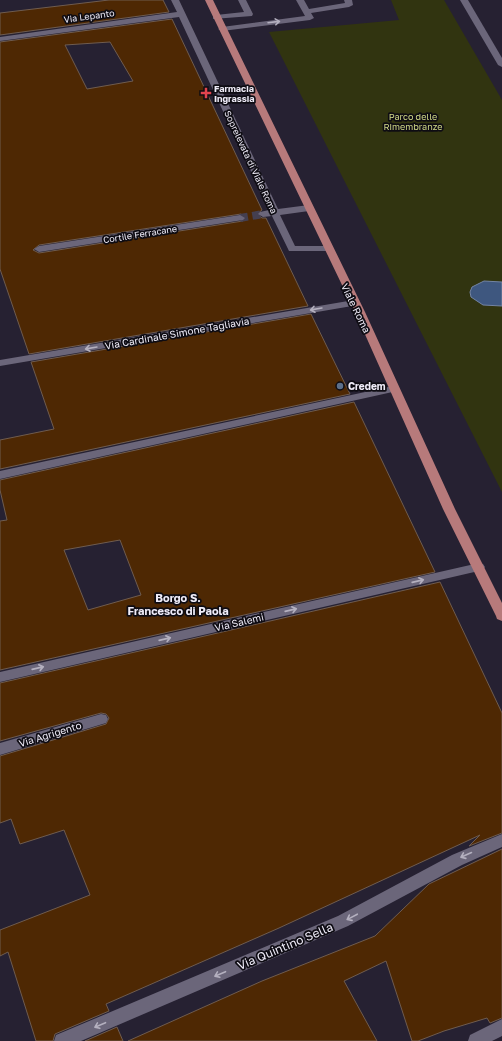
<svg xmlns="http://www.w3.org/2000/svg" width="502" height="1041" font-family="'Golos Text',sans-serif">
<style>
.green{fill:#313410}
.water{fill:#3e577f;stroke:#7384a3}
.building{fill:#4e2803;stroke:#6f5c4f;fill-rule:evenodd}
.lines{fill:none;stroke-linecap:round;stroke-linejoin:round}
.minor-tunnel{stroke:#443f50;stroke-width:8;stroke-dasharray:8 4.5;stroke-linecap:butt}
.minor{fill:#6b667a;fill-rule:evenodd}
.major{fill:#b77a7b;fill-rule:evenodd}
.oneway{stroke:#b4b0bf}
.health-dot{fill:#e0444e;stroke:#0e0c13;stroke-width:1.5}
.service-dot{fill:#5c6f8a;stroke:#0e0c13;stroke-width:1.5}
.labels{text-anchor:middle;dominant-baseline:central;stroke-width:3.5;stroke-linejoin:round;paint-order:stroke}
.far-street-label{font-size:9px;fill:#efecf8;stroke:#0e0c13}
.far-poi-label{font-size:9px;font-weight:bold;fill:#efecf8;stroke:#0e0c13;text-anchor:start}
.far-park-label{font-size:9px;fill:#d1d988;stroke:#0e0c13}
.street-label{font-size:10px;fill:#efecf8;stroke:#0e0c13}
.poi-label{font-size:10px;font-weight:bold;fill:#efecf8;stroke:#0e0c13;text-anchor:start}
.neighbourhood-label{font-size:11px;font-weight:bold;fill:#efecf8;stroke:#0e0c13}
.near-street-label{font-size:12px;fill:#efecf8;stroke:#0e0c13}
</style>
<rect width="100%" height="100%" fill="#262132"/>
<!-- green -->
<path class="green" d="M391 0H444L502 100V492L269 32 399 20Z"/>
<!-- water -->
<path class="water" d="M484 281 502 282V306L483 305 471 297 470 292 472 287Z"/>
<!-- building -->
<g class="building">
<path d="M109 0H163L169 12 0 35V13Z"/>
<path d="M172 19 262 210 257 214 262 218H266L308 306 29 354 0 269V42ZM110 42 133 81 87 89 65 45ZM241 214 246 218 243 221 39 253 33 250 39 245Z"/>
<path d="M311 314 350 394 0 469V440L54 429 31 362Z"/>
<path d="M354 402 435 572 0 670V521L7 520 0 490V480ZM120 540 141 595 88 610 64 550Z"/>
<path d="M440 582 502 713V833L469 846 480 835 279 928 106 1004 109 1011 55 1034 53 1041H36L8 952 0 956V930L90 895 64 830 20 844 11 819 0 823V756L106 724 109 718 106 714 101 713 0 741V683Z"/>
<path d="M502 849V1018L490 1023 487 1018 444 1031 418 1041H412L386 961 344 981 377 1041H128L262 981 375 936 429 884Z"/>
<path d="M117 1027 123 1041H85Z"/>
</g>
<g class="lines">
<!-- minor-tunnel -->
<path class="minor-tunnel" d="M240 218 263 214"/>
<!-- minor -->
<g class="minor">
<path d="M171 0H179L278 209 309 205 314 208 309 211 280 215 295 246H328L331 247 333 249 331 251H289L272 216 263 217 258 214 260 212 269 210 179 17 0 41V37L177 12Z"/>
<path d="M238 0H246L253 14 252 16 213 19V15H216L244 12Z"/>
<path d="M296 0H304L309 9 345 3 344 0H352L353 5 349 7 311 13 314 18 310 20 222 31 218 29 222 27 305 16Z"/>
<path d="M460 0H468L502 58V67L498 65Z"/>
<path d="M240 215 245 218 243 220 39 252 34 249 39 246Z"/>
<path d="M354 300 358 301 359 303 358 305 0 366V360Z"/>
<path d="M393 386 397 387 398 389 397 391 0 479V471Z"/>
<path d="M479 563 483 564 485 567 483 570 0 682V672Z"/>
<path d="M101 714 106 715 108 719 106 723 0 755V743Z"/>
<path d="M502 834V847L462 865 348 926 81 1041H54L56 1035 338 916 452 855Z"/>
<path d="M502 1019V1036L492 1041H468L470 1035Z"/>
</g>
<!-- major -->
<path class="major" d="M205 0H213L365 312 455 509 502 603V621L497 619 496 616 443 509 355 312Z"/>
</g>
<!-- one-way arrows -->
<defs><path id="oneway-shaft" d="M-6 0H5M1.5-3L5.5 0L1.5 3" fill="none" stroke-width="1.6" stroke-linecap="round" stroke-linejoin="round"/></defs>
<g class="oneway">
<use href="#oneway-shaft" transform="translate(274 22) rotate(-7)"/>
<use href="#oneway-shaft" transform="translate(316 309) rotate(170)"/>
<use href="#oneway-shaft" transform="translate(91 348) rotate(170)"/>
<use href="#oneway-shaft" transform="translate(418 581) rotate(-13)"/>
<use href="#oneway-shaft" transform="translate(291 610) rotate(-13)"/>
<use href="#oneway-shaft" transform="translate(165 639) rotate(-13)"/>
<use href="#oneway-shaft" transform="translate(38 668) rotate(-13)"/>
<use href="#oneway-shaft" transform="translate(466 855) rotate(156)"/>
<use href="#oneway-shaft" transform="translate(352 917) rotate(152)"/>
<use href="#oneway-shaft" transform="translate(220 974) rotate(157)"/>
<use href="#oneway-shaft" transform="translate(100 1025) rotate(157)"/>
</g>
<!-- markers -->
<path class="health-dot" d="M204 87h4v4h4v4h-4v4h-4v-4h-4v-4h4z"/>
<circle class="service-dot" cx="340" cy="386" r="4"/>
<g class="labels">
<!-- far-street labels -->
<g class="far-street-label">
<text transform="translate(89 16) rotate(-8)">Via Lepanto</text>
<text transform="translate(251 162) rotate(65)">Soprelevata di Viale Roma</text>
<text transform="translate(140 234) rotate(-9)">Cortile Ferracane</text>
</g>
<!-- far-poi labels -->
<g class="far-poi-label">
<text x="214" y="88">Farmacia<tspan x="214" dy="10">Ingrassia</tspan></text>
</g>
<!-- far-park labels -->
<g class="far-park-label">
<text x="413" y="116">Parco delle<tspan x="413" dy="10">Rimembranze</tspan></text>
</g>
<!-- street labels -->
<g class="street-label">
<text transform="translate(356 308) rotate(64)">Viale Roma</text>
<text transform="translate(177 333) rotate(-10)">Via Cardinale Simone Tagliavia</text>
<text transform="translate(239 622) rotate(-13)">Via Salemi</text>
<text transform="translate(50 734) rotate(-17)">Via Agrigento</text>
</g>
<!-- poi labels -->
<g class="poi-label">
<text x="348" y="386">Credem</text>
</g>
<!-- neighbourhood labels -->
<g class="neighbourhood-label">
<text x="178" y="597">Borgo S.<tspan x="178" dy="13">Francesco di Paola</tspan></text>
</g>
<!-- near-street labels -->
<g class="near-street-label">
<text transform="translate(285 946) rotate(-23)">Via Quintino Sella</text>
</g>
</g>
</svg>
